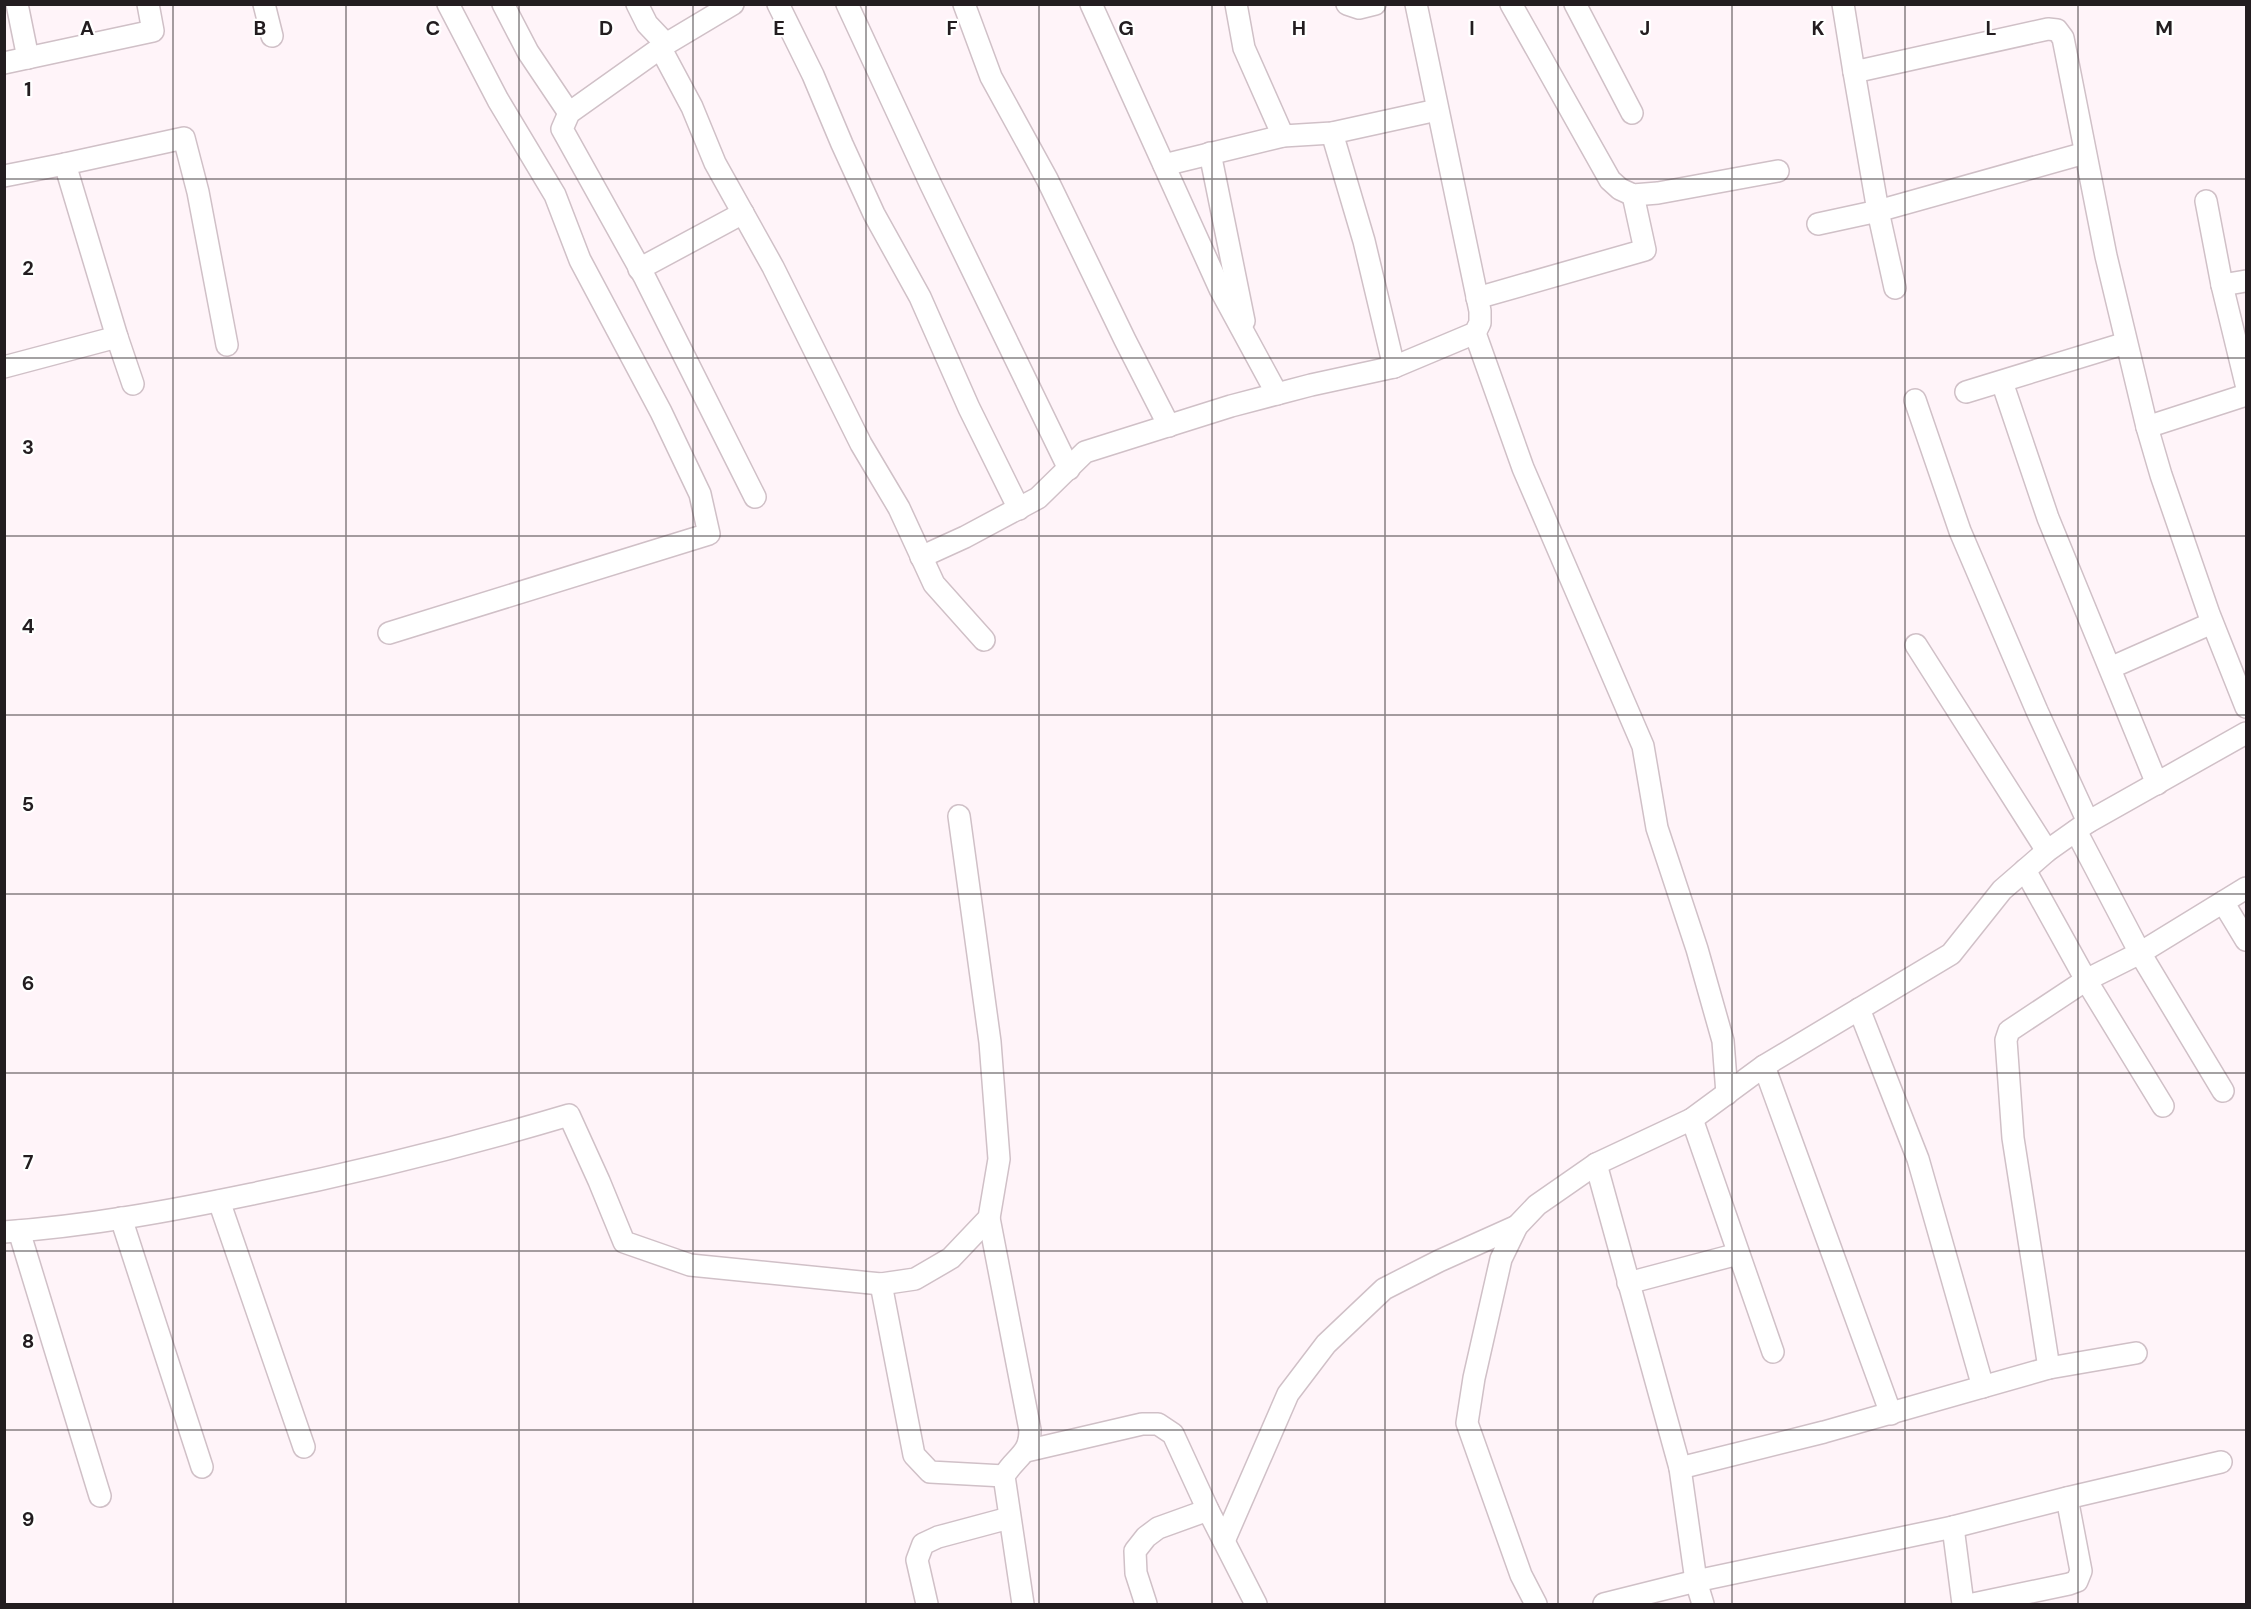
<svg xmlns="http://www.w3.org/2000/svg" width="2251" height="1609" font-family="'DM Sans',sans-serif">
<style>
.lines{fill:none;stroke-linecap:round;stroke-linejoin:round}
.minor-casing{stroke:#d0c0c7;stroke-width:24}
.minor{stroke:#fff;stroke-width:21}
.grid{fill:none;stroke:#231d20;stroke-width:1.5;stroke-opacity:0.55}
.grid-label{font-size:20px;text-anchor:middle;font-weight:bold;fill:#231d20;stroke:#fff;stroke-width:4.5;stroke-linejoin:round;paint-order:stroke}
</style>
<rect width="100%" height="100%" fill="#fff4f9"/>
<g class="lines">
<defs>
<g id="minor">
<path d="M17 4 28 58"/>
<path d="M264 4 272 36"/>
<path d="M503 4 528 52 569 113"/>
<path d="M637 4 647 24 666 44"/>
<path d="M733 4 666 44 569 113 562 129 645 278 755 497"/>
<path d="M778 4 813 75 842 144 874 214 920 297 969 408 1019 509"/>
<path d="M847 4 931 185 1069 469"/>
<path d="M964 4 991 77 1047 179 1125 340 1169 426"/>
<path d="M1091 4 1220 289 1277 394"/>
<path d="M1236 4 1244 48 1283 136"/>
<path d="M1347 4 1359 8 1375 4"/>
<path d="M1511 4 1610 180 1620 189 1633 195 1658 193 1778 171"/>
<path d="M1575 4 1632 113"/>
<path d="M1843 4 1854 72 2048 29 2057 30 2063 38 2106 256 2147 427 2161 475 2209 614 2246 707"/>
<path d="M661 49 692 107 715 163 773 267 861 444 899 508 934 584 984 640"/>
<path d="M4 63 153 31 148 4"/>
<path d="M1854 72 1878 211 2085 153"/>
<path d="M1332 133 1364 241 1394 367"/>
<path d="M1210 153 1244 321"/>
<path d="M1164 165 1283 136 1332 133 1437 110"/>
<path d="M4 176 65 164"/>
<path d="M2206 201 2222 285 2246 384"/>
<path d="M1818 224 1878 211 1895 288"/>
<path d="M639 269 743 213"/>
<path d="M2222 285 2246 281"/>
<path d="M1477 298 1645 250 1633 195"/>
<path d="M1475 333 1523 468 1643 746 1657 828 1697 949 1723 1041 1727 1094"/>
<path d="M4 367 117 337"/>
<path d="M2002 382 2048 518 2157 784"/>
<path d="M133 384 117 337 65 164 184 138 198 192 227 345"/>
<path d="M1966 392 2126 343"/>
<path d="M1915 400 1960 531 2037 711 2088 822"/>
<path d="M2147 427 2246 395"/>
<path d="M921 557 965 537 1038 498 1085 452 1231 406 1311 385 1394 367 1475 333 1480 323V311L1416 4"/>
<path d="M389 633 709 534 700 494 661 412 580 260 555 195 498 100 448 4"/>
<path d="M1916 645 2047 851"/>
<path d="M2110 668 2212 623"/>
<path d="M2076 831 2140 953 2223 1091"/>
<path d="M2025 870 2086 980 2163 1106"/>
<path d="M2223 902 2246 940"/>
<path d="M1859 1009 1918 1159 1983 1387"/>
<path d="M1764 1066 1891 1414"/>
<path d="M1692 1119 1773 1352"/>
<path d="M1596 1164 1680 1468 1696 1581 1703 1604"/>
<path d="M219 1201 304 1447"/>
<path d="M121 1218 202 1467"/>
<path d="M989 1218 1030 1430C1030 1455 1016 1456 1004 1476L1023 1604"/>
<path d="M19 1231 100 1496"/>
<path d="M4 1232C88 1226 170 1211 252 1194 359 1172 465 1146 569 1115L599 1181 624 1242 690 1265 881 1284 915 1279 951 1258 989 1218 999 1159 990 1042 959 816"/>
<path d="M1628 1283 1738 1254"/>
<path d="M881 1284 914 1455 930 1472 1004 1476"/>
<path d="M2049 1368 2013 1138 2006 1040 2009 1031 2086 980 2140 953 2246 888"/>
<path d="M1026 1451 1142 1424H1158L1173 1434 1208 1510 1256 1604"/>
<path d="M1680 1468 1824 1432 2049 1368 2136 1353"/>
<path d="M1953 1527 1963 1604"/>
<path d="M1224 1541 1288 1394 1326 1344 1384 1289 1439 1261 1517 1226"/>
<path d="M927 1604 917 1560 923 1544 938 1537 1009 1518"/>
<path d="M1146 1604 1136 1573 1135 1551 1146 1537 1158 1528 1208 1510"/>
<path d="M1536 1604 1521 1575 1467 1423 1474 1378 1501 1259 1517 1226 1537 1205 1596 1164 1692 1119 1764 1066 1951 954 2002 890 2047 851 2088 822 2246 733"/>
<path d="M1604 1604 1696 1581 1953 1527 2067 1498 2221 1462"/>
<path d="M1973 1604 2069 1584 2077 1581 2081 1571 2067 1498"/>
</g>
</defs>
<!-- minor casing -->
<use href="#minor" class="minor-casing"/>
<!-- minor -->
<use href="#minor" class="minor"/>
</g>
<!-- grid -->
<path class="grid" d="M173 4V1604M346 4V1604M519 4V1604M693 4V1604M866 4V1604M1039 4V1604M1212 4V1604M1385 4V1604M1558 4V1604M1732 4V1604M1905 4V1604M2078 4V1604M4 179H2246M4 358H2246M4 536H2246M4 715H2246M4 894H2246M4 1073H2246M4 1251H2246M4 1430H2246"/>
<g class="grid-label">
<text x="87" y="35">A</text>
<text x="260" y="35">B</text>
<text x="433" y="35">C</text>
<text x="606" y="35">D</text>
<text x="779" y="35">E</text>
<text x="952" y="35">F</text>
<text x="1126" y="35">G</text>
<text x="1299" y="35">H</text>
<text x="1472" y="35">I</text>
<text x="1645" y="35">J</text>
<text x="1818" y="35">K</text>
<text x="1991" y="35">L</text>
<text x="2164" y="35">M</text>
<text x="28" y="96">1</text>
<text x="28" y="275">2</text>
<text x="28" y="454">3</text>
<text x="28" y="633">4</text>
<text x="28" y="811">5</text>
<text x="28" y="990">6</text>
<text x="28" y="1169">7</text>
<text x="28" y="1348">8</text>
<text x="28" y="1526">9</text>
</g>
<!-- border -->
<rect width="2251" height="1609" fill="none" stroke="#231d20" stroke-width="12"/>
</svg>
